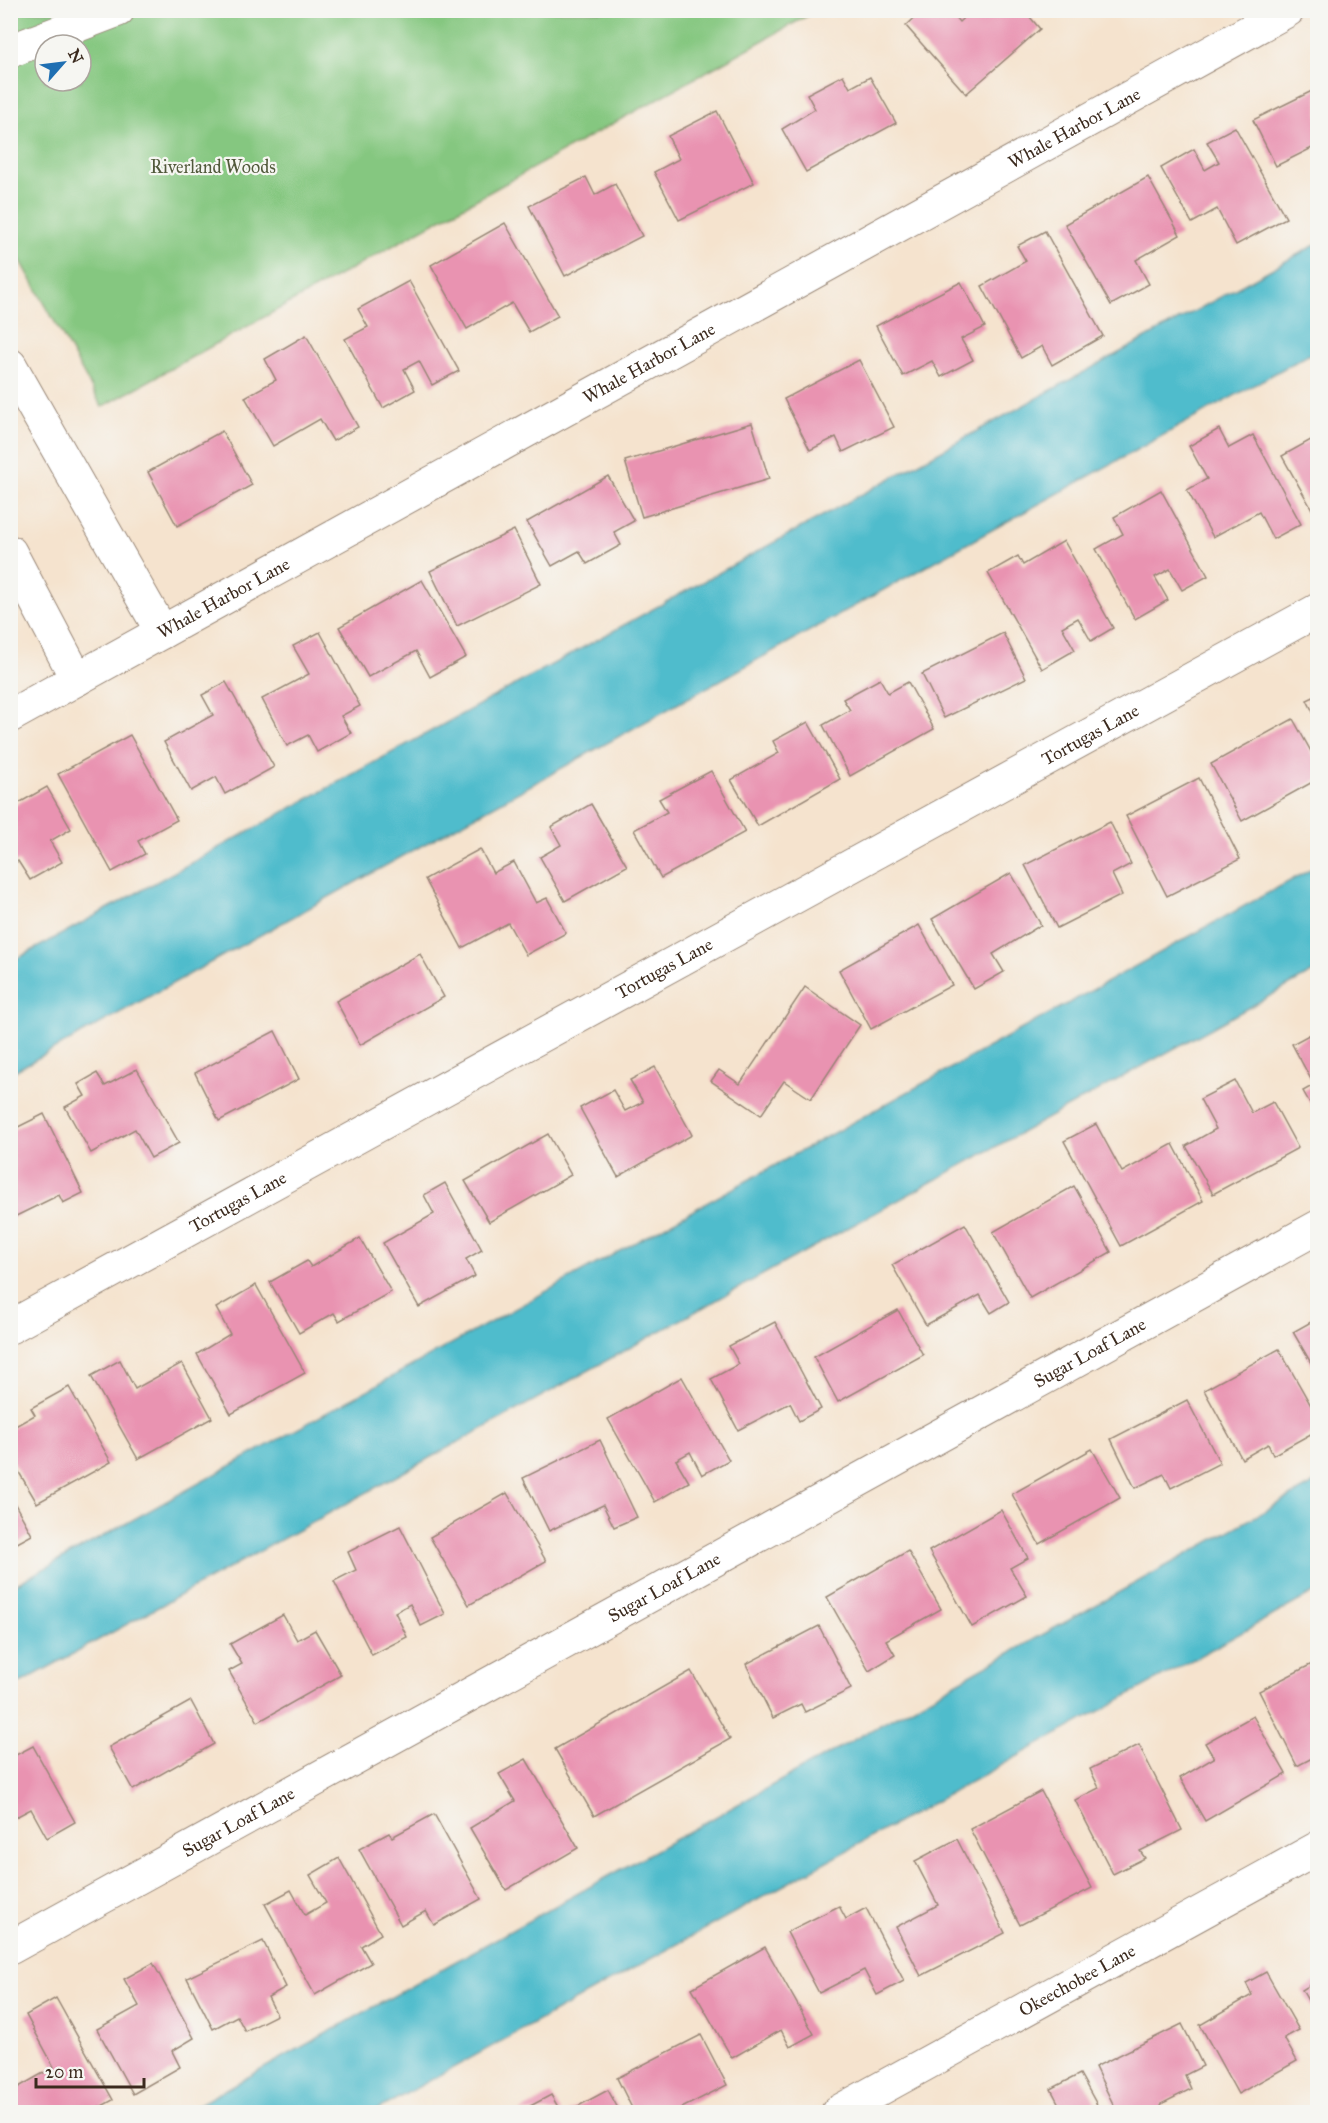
<svg xmlns="http://www.w3.org/2000/svg" width="1328" height="2123" font-family="'IM FELL Great Primer',serif">
<style>
.green{fill:#85c780;stroke:#60784f;stroke-width:1.5;fill-rule:evenodd}
.water{fill:#50bccc;stroke:#467375;stroke-width:1.5}
.building{fill:#e993b1}
.lines{fill:none;stroke-linecap:round;stroke-linejoin:round}
.minor-casing{stroke:#988676;stroke-width:35}
.minor{stroke:#fff;stroke-width:33}
.labels{text-anchor:middle;dominant-baseline:central;stroke-width:4.5;stroke-linejoin:round;paint-order:stroke}
.street-label{font-size:18px;fill:#3b2a1e;stroke:#f6f6f2}
.park-label{font-size:18px;fill:#51593b;stroke:#f6f6f2}
</style>
<rect width="100%" height="100%" fill="#f6f6f2"/>
<filter id="ink" filterUnits="userSpaceOnUse"><feTurbulence type="fractalNoise" baseFrequency=".0167" numOctaves="2"/><feDisplacementMap in="SourceGraphic" scale="12" xChannelSelector="R" yChannelSelector="G"/><feConvolveMatrix kernelMatrix="1 2 1 2 8 2 1 2 1" color-interpolation-filters="sRGB"/></filter>
<filter id="wash" filterUnits="userSpaceOnUse"><feTurbulence type="fractalNoise" baseFrequency=".008" numOctaves="4" result="noise"/><feDisplacementMap in="SourceGraphic" scale="24" xChannelSelector="R" yChannelSelector="G"/><feGaussianBlur stdDeviation="1.35" result="paint"/><feColorMatrix in="noise" values="0 0 0 0 0 0 0 0 0 0 0 0 0 0 0 0 0 1.4 0 .05"/><feComposite in="paint" operator="in"/></filter>
<g filter="url(#wash)">
<rect width="100%" height="100%" fill="#f5e3ce"/>
<!-- green -->
<path class="green" d="M10 11H816L102 407 11 243ZM45 45H81V81H45Z"/>
<!-- water -->
<g class="water">
<path d="M1317 244V350L11 1073V962Z"/>
<path d="M1317 866V970L11 1688V1587Z"/>
<path d="M1317 1482V1591L373 2112H185Z"/>
</g>
<g id="blocks">
<!-- building -->
<g class="building">
<path d="M923 10H949L959 22 972 10H1024L1040 29 966 94 906 26Z"/>
<path d="M843 75 850 88 870 77 896 123 806 172 782 129 815 109 807 94Z"/>
<path d="M1318 88V145L1276 166 1253 120Z"/>
<path d="M717 111 754 183 679 220 654 172 679 159 668 136Z"/>
<path d="M1235 127 1286 218 1236 245 1217 209 1192 223 1161 168 1194 149 1205 170 1219 162 1207 142Z"/>
<path d="M586 177 595 195 615 184 642 236 565 276 529 206Z"/>
<path d="M1148 177 1180 235 1136 260 1149 284 1111 305 1065 224Z"/>
<path d="M505 223 558 316 529 332 512 303 467 329 431 265Z"/>
<path d="M1045 231 1103 336 1052 365 1042 346 1021 358 982 286 1026 261 1017 246Z"/>
<path d="M409 281 459 371 432 385 419 361 404 369 415 390 383 408 345 339 368 327 358 309Z"/>
<path d="M961 282 985 327 961 339 973 360 941 377 932 361 903 376 876 326Z"/>
<path d="M306 335 358 427 333 441 320 419 273 446 245 397 276 380 265 359Z"/>
<path d="M859 360 894 427 843 452 836 437 810 450 784 399Z"/>
<path d="M752 423 769 479 642 517 625 461Z"/>
<path d="M1219 429 1229 448 1253 435 1301 524 1273 539 1259 512 1213 537 1187 490 1207 479 1189 446Z"/>
<path d="M222 431 252 485 177 526 148 472Z"/>
<path d="M1318 436V520L1282 456Z"/>
<path d="M608 476 634 521 614 532 621 545 587 564 579 551 552 566 527 522Z"/>
<path d="M1161 490 1208 576 1182 590 1170 569 1155 577 1168 600 1135 619 1096 549 1123 534 1114 517Z"/>
<path d="M514 530 541 584 457 626 430 571Z"/>
<path d="M1064 541 1113 628 1091 641 1078 618 1062 627 1075 650 1042 669 988 573 1018 556 1023 565Z"/>
<path d="M422 580 466 657 430 677 416 651 368 677 339 627Z"/>
<path d="M320 632 360 706 341 716 351 733 317 752 308 735 287 746 262 699 309 674 293 646Z"/>
<path d="M1003 633 1026 678 944 718 922 674Z"/>
<path d="M880 679 888 693 908 682 934 729 850 776 823 725 850 710 843 699Z"/>
<path d="M226 682 274 767 225 794 216 777 191 791 164 742 213 715 202 695Z"/>
<path d="M1318 695V722L1307 700Z"/>
<path d="M1293 719 1318 764V779L1242 821 1211 764Z"/>
<path d="M808 722 840 779 758 826 731 780 779 753 773 741Z"/>
<path d="M130 735 177 820 138 841 145 854 112 872 58 774Z"/>
<path d="M711 771 745 832 661 878 634 830 667 812 659 799Z"/>
<path d="M1199 778 1240 859 1167 896 1126 816Z"/>
<path d="M47 787 71 829 50 841 62 862 30 880 18 861 10 865V808Z"/>
<path d="M591 804 627 866 565 901 540 857 561 845 551 827Z"/>
<path d="M1110 822 1131 864 1112 874 1122 895 1057 928 1025 865Z"/>
<path d="M480 849 493 873 514 862 536 903 547 898 566 933 526 955 508 923 462 948 425 879Z"/>
<path d="M1011 873 1041 925 993 954 1004 972 974 989 932 919Z"/>
<path d="M919 925 952 985 871 1029 839 970Z"/>
<path d="M420 954 444 997 360 1045 336 1001Z"/>
<path d="M805 987 860 1025 811 1099 784 1081 761 1115 711 1081 719 1070 740 1084Z"/>
<path d="M1318 1030V1117L1303 1091 1314 1085 1292 1044Z"/>
<path d="M275 1031 299 1079 219 1121 195 1073Z"/>
<path d="M655 1067 692 1135 618 1177 580 1108 613 1090 625 1111 643 1102 630 1080Z"/>
<path d="M137 1069 179 1143 151 1158 135 1129 91 1153 65 1107 85 1096 78 1084 97 1073 105 1086Z"/>
<path d="M1235 1081 1252 1113 1273 1102 1298 1148 1213 1194 1186 1146 1216 1129 1200 1099Z"/>
<path d="M44 1114 83 1193 63 1203 59 1195 10 1219V1131Z"/>
<path d="M1096 1124 1122 1172 1173 1144 1203 1201 1121 1246 1064 1141Z"/>
<path d="M548 1134 571 1175 489 1222 465 1181Z"/>
<path d="M445 1183 482 1250 466 1259 475 1276 419 1307 383 1243 434 1214 424 1195Z"/>
<path d="M1074 1186 1111 1252 1030 1298 993 1232Z"/>
<path d="M965 1224 1009 1302 991 1313 980 1295 926 1325 892 1265Z"/>
<path d="M360 1238 391 1292 339 1321 334 1313 299 1333 270 1282 307 1261 311 1267Z"/>
<path d="M256 1285 305 1373 231 1414 197 1354 230 1334 216 1308Z"/>
<path d="M898 1310 923 1355 838 1402 814 1357Z"/>
<path d="M1318 1318V1375L1293 1332Z"/>
<path d="M775 1322 821 1409 799 1421 790 1403 738 1430 711 1379 739 1364 729 1346Z"/>
<path d="M1279 1349 1318 1418V1430L1273 1455 1268 1444 1242 1459 1204 1390Z"/>
<path d="M120 1360 135 1389 182 1363 212 1418 138 1459 91 1376Z"/>
<path d="M682 1377 729 1460 702 1475 690 1452 676 1460 689 1482 655 1502 608 1419Z"/>
<path d="M69 1387 111 1462 37 1503 10 1457V1429L35 1415 31 1408Z"/>
<path d="M1187 1400 1220 1463 1171 1488 1164 1474 1135 1488 1111 1439Z"/>
<path d="M600 1440 637 1517 614 1527 603 1505 549 1531 523 1478Z"/>
<path d="M1092 1449 1120 1498 1039 1544 1012 1494Z"/>
<path d="M507 1493 546 1561 469 1605 430 1537Z"/>
<path d="M10 1495 32 1535 10 1547Z"/>
<path d="M1001 1510 1028 1558 1010 1568 1027 1596 972 1627 929 1551Z"/>
<path d="M400 1526 445 1614 421 1626 410 1604 395 1612 407 1637 372 1655 334 1581 356 1570 348 1552Z"/>
<path d="M908 1551 941 1609 886 1640 895 1655 869 1671 827 1597Z"/>
<path d="M283 1615 297 1640 315 1630 341 1675 258 1722 229 1671 242 1664 230 1644Z"/>
<path d="M819 1626 851 1689 805 1712 801 1704 773 1718 746 1664Z"/>
<path d="M1318 1661V1755L1297 1766 1259 1691Z"/>
<path d="M691 1671 730 1739 594 1816 555 1749Z"/>
<path d="M191 1701 214 1744 133 1790 109 1747Z"/>
<path d="M1253 1716 1286 1774 1205 1821 1180 1778 1214 1758 1205 1743Z"/>
<path d="M10 1745 16 1755 33 1746 75 1822 47 1838 31 1809 10 1820Z"/>
<path d="M1139 1745 1182 1830 1140 1851 1145 1858 1113 1874 1075 1800 1099 1788 1090 1769Z"/>
<path d="M526 1759 578 1848 506 1890 470 1828 515 1801 499 1774Z"/>
<path d="M1041 1791 1092 1888 1020 1925 970 1829Z"/>
<path d="M434 1814 481 1899 434 1925 426 1911 401 1925 359 1849 389 1833 392 1837Z"/>
<path d="M957 1839 1005 1933 921 1976 896 1927 938 1905 915 1861Z"/>
<path d="M339 1858 381 1934 361 1946 371 1963 315 1995 265 1904 291 1890 305 1915 326 1903 310 1875Z"/>
<path d="M839 1906 846 1919 866 1908 904 1981 877 1995 864 1970 819 1993 787 1932Z"/>
<path d="M263 1941 286 1987 268 1997 277 2015 245 2031 237 2016 213 2029 187 1978Z"/>
<path d="M765 1947 814 2034 790 2047 781 2030 732 2058 692 1988Z"/>
<path d="M153 1963 194 2038 172 2051 180 2067 133 2094 97 2029 139 2006 124 1979Z"/>
<path d="M1266 1972 1299 2030 1284 2038 1297 2061 1238 2094 1200 2025 1252 1995 1246 1983Z"/>
<path d="M1318 1980V2018L1302 1990Z"/>
<path d="M56 1998 113 2100 91 2112H16L10 2103V2092L54 2067 26 2015Z"/>
<path d="M1182 2024 1203 2066 1185 2075 1191 2089 1161 2104 1165 2112H1117L1095 2067Z"/>
<path d="M701 2035 727 2085 674 2112H634L617 2078Z"/>
<path d="M1080 2074 1101 2112H1063L1051 2089Z"/>
<path d="M608 2090 620 2112H567Z"/>
<path d="M551 2095 561 2112H519Z"/>
</g>
</g>
</g>
<g filter="url(#ink)">
<use href="#blocks" fill-opacity="0" stroke="#988676" stroke-width="1.5"/>
<g class="lines">
<defs>
<g id="minor">
<path d="M10 51 118 10"/>
<path d="M10 365 162 632"/>
<path d="M10 552 77 679"/>
<path id="s1" d="M10 716 1288 10"/>
<path id="s2" d="M10 1327 1318 610"/>
<path id="s3" d="M10 1948 1318 1227"/>
<path id="s4" d="M838 2112 1318 1848"/>
</g>
</defs>
<!-- minor casing -->
<use href="#minor" class="minor-casing"/>
<!-- minor -->
<use href="#minor" class="minor"/>
</g>
</g>
<g class="labels">
<!-- street labels -->
<g class="street-label">
<text stroke="none"><textPath href="#s1" startOffset="1216">Whale Harbor Lane</textPath></text>
<text stroke="none"><textPath href="#s1" startOffset="730">Whale Harbor Lane</textPath></text>
<text stroke="none"><textPath href="#s1" startOffset="244">Whale Harbor Lane</textPath></text>
<text stroke="none"><textPath href="#s2" startOffset="1232">Tortugas Lane</textPath></text>
<text stroke="none"><textPath href="#s2" startOffset="746">Tortugas Lane</textPath></text>
<text stroke="none"><textPath href="#s2" startOffset="260">Tortugas Lane</textPath></text>
<text stroke="none"><textPath href="#s3" startOffset="1233">Sugar Loaf Lane</textPath></text>
<text stroke="none"><textPath href="#s3" startOffset="747">Sugar Loaf Lane</textPath></text>
<text stroke="none"><textPath href="#s3" startOffset="261">Sugar Loaf Lane</textPath></text>
<text stroke="none"><textPath href="#s4" startOffset="273">Okeechobee Lane</textPath></text>
</g>
<!-- park labels -->
<g class="park-label">
<text x="213" y="167">Riverland Woods</text>
</g>
</g>
<!-- margin -->
<rect width="1328" height="2123" fill="none" stroke="#f6f6f2" stroke-width="36"/>
<!-- north arrow -->
<g transform="translate(63 63) rotate(62)"><circle r="28" fill="#f6f6f2" stroke="#aba49d" stroke-width="1.5"/>
<path d="M0-4.5L10 22L0 15L-10 22Z" fill="#1f6fb2"/>
<text y="-9" font-size="16" font-weight="bold" text-anchor="middle" fill="#3b2a1e">N</text>
</g>
<!-- scale -->
<path d="M36 2078v9h108v-9" fill="none" stroke="#3b2a1e" stroke-width="3"/>
<text x="45" y="2078" font-size="18" fill="#3b2a1e" stroke="#f6f6f2" stroke-width="4.5" paint-order="stroke">20 m</text>
</svg>
